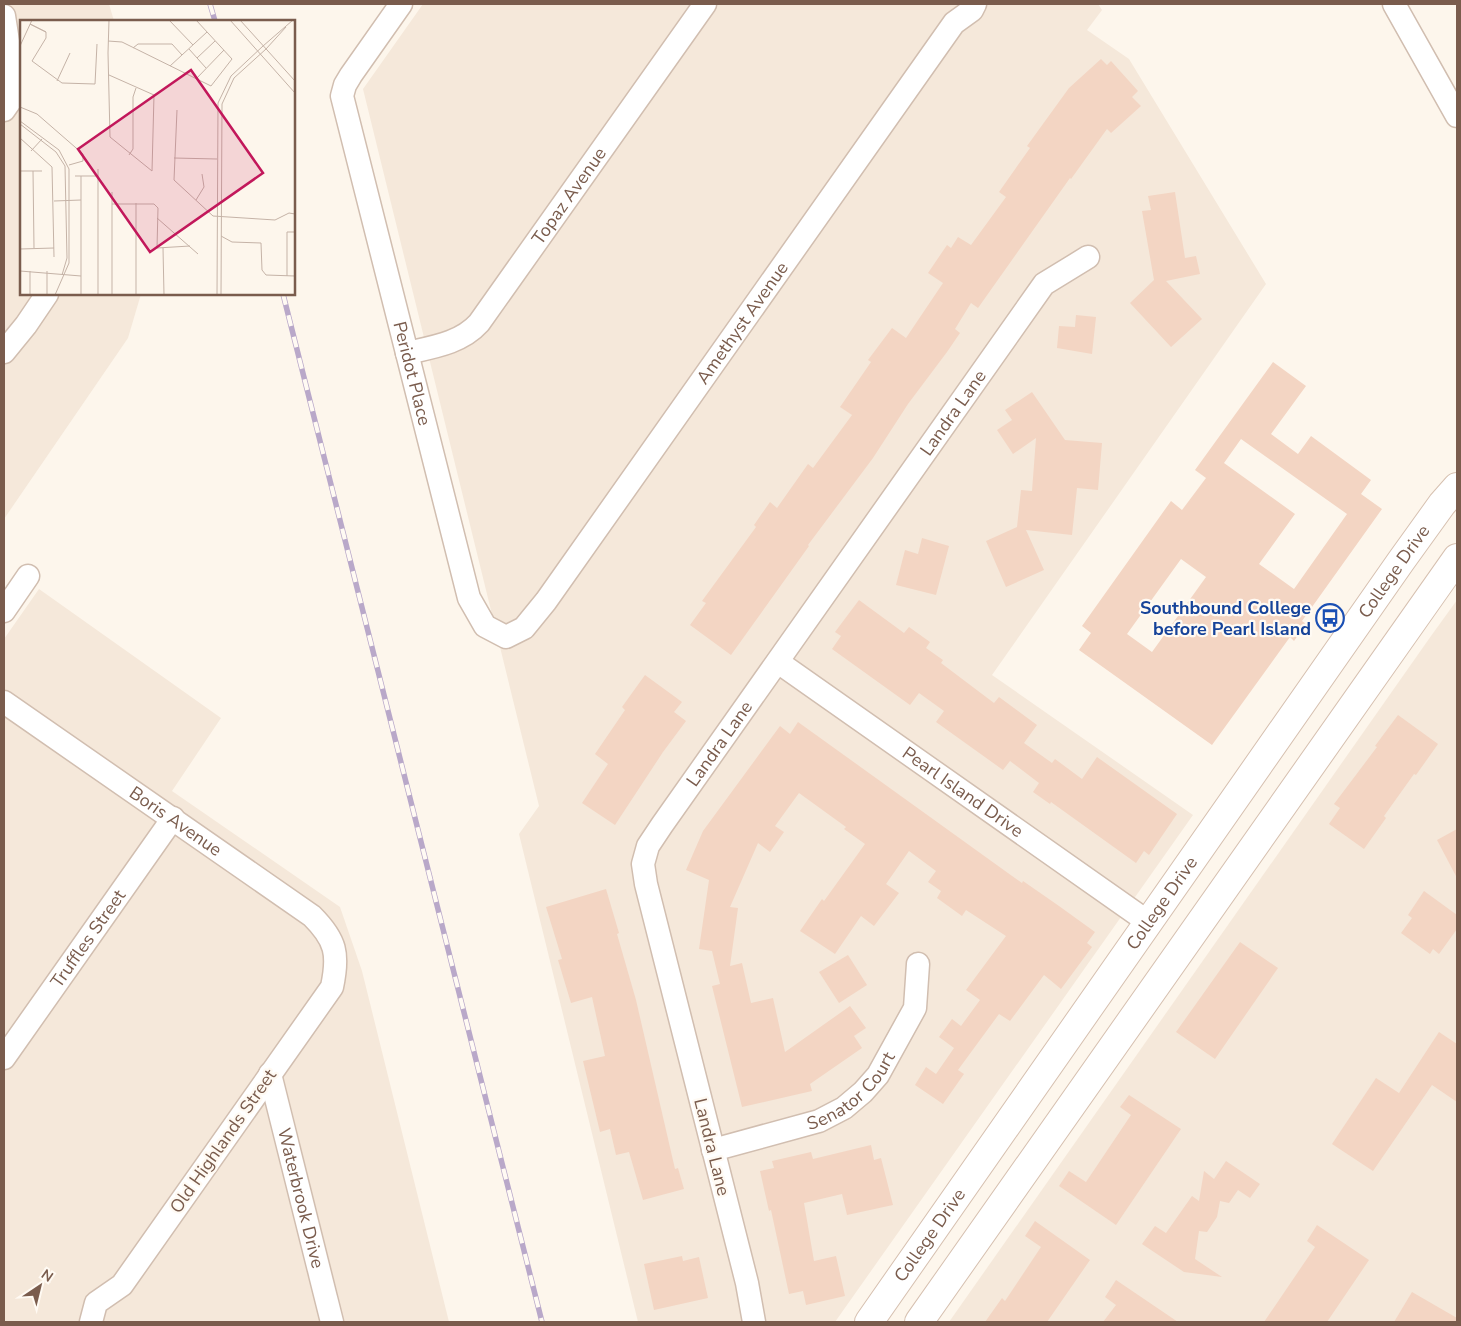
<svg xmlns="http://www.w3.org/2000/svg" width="1461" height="1326" font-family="'Nunito Sans',sans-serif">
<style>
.residential{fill:#f5e8da}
.building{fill:#f3d5c3;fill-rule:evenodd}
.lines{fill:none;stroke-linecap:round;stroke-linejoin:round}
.street-casing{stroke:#d1beb0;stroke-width:25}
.secondary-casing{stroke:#d6c0b0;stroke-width:30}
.street{stroke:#fff;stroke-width:22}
.secondary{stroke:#fff;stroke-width:28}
.rail-casing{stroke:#b9a8c9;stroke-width:5.5}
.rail{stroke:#fffaf3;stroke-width:4;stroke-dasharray:11;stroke-linecap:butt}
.labels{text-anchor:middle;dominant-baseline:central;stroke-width:4.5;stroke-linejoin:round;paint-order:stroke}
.street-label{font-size:18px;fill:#7a5c4d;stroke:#fffaf3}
.transit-label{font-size:18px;font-weight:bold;fill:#164399;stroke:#fffaf3;text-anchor:end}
.inset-road{fill:none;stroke:#c5b3a7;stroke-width:1}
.view{fill:#c2185b;fill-opacity:0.15;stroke:#c2185b;stroke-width:2.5}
.inset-edge{fill:none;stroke:#7a5c4d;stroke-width:2.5}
</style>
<rect width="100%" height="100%" fill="#fdf6ec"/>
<!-- residential -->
<g class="residential">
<path d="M4 4H109L114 21H21V294H141L128 338 4 519Z"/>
<path d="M423 4H1098L1102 10 1087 30 1129 59 1266 284 992 675 1193 815 835 1322H638L519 834 539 806 363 89Z"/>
<path d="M39 589 221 718 172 791 340 907 362 971 449 1322H4V639Z"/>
<path d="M1457 600V1322H949L1431 636Z"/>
</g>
<!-- building -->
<g class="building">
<path d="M1101 59 1107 65 1111 61 1138 91 1132 97 1141 106 1111 133 1107 129 1071 179 1070 178 978 308 971 303 955 329 960 333 947 352 908 404 873 458 808 545 809 546 731 655 690 625 706 603 702 601 756 527 754 525 770 502 777 508 808 464 813 468 852 415 840 407 871 362 868 360 892 328 906 338 943 283 928 273 947 245 951 248 958 237 971 245 1006 197 999 192 1030 148 1027 146 1069 88Z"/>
<path d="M1175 192 1185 258 1196 256 1200 274 1166 281 1202 319 1171 347 1130 303 1154 280 1142 211 1151 210 1148 196Z"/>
<path d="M1076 315 1096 317 1092 354 1057 348 1059 326 1075 327Z"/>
<path d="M1273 362 1306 386 1271 434 1298 454 1311 436 1371 480 1361 494 1382 509 1302 621 1306 624 1294 641 1290 637 1212 745 1079 650 1091 633 1082 626 1171 501 1182 510 1206 478 1195 470ZM1241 439 1347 514 1294 589 1259 564 1295 514 1224 463ZM1181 559 1206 577 1152 652 1127 634Z"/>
<path d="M1032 392 1065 440 1102 443 1098 490 1077 488 1072 535 1026 530 1044 570 1006 587 986 541 1017 527 1021 490 1032 491 1036 438 1013 454 997 430 1012 420 1005 410Z"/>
<path d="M922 538 949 546 936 595 896 585 905 550 918 554Z"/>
<path d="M859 600 904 633 909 627 930 642 926 648 943 660 941 663 994 703 999 697 1037 725 1024 743 1052 763 1055 759 1082 779 1097 757 1177 814 1149 855 1144 851 1136 863 1051 802 1050 804 1033 792 1039 783 1010 761 1003 770 936 722 944 711 919 693 910 705 832 649 841 636 835 632Z"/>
<path d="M645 675 682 702 674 712 686 721 663 752 615 825 582 803 608 764 595 754 625 710 622 707Z"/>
<path d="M1398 715 1438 744 1416 775 1414 774 1384 816 1386 818 1364 849 1329 824 1340 808 1334 804 1377 747 1375 746Z"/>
<path d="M798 722 1022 883 1023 881 1059 906 1095 932 1087 943 1092 947 1061 989 1044 975 1010 1021 999 1014 958 1070 964 1074 943 1104 915 1085 926 1067 936 1074 954 1048 939 1037 952 1019 961 1026 980 1000 966 990 1006 936 966 910 962 916 937 898 941 891 928 882 936 871 909 851 886 884 899 893 874 926 861 916 835 954 800 931 822 899 824 901 865 844 844 829 846 827 799 793 775 826 784 832 770 852 758 843 730 907 738 908 730 966 742 963 751 1003 773 998 785 1052 850 1006 866 1028 854 1036 862 1048 810 1084 812 1091 742 1107 712 986 720 984 712 951 699 949 709 880 686 870 703 831 780 726 790 734Z"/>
<path d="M1457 829V878L1437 840Z"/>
<path d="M606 889 619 933 617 934 636 1000 675 1169 678 1168 684 1189 643 1200 629 1152 616 1155 610 1129 600 1132 583 1061 605 1056 592 997 571 1003 558 960 562 959 546 907Z"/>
<path d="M1424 891 1457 915V929L1439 954 1433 949 1430 954 1401 933 1412 918 1408 915Z"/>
<path d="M1240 942 1278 968 1215 1059 1176 1032Z"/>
<path d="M848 955 867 985 839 1003 819 972Z"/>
<path d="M1439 1032 1457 1044V1102L1432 1085 1373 1171 1332 1144 1376 1078 1399 1093Z"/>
<path d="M1129 1095 1181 1129 1116 1225 1059 1186 1069 1171 1086 1182 1131 1115 1120 1107Z"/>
<path d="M871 1145 874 1160 881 1158 893 1205 847 1215 842 1194 804 1203 814 1261 836 1256 845 1296 806 1305 803 1291 789 1294 771 1210 769 1211 760 1171 774 1168 772 1161 811 1152 813 1159Z"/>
<path d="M1226 1161 1260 1184 1250 1198 1238 1190 1229 1203 1220 1201 1217 1217 1207 1232 1199 1231 1195 1259 1222 1277 1184 1272 1142 1244 1155 1226 1166 1233 1192 1196 1199 1201 1204 1171 1214 1179Z"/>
<path d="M1035 1221 1090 1260 1047 1322H985L1002 1298 1005 1301 1041 1247 1025 1236Z"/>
<path d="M1317 1225 1369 1260 1327 1322H1264L1315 1247 1307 1241Z"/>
<path d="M682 1256 683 1261 699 1257 708 1298 654 1310 644 1264Z"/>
<path d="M1116 1280 1178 1322H1103L1116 1305 1105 1297Z"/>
<path d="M1412 1292 1457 1318V1322H1394Z"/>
</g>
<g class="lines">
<defs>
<g id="street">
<path id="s1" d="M401 4 351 75 345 85 342 96 469 598 485 626 506 637 524 628 546 601 954 23 972 10 975 4"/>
<path d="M1394 4 1457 116"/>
<path d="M4 16 13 73 11 100 4 110"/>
<path d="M4 352 26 325 47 294"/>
<path id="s2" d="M407 353C433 347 461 343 479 323L705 4"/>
<path d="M4 611 28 576"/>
<path id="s3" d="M778 662 1148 922"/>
<path id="s4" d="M4 702 312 916C336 940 339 954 332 987L122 1285 96 1303 91 1322"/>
<path id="s5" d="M4 1058 173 818"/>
<path id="s6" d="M270 1074 332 1322"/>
<path id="s7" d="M713 1150 819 1121 844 1108 863 1092 878 1075 915 1008 918 964"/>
<path id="s8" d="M754 1322 747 1283 646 884 643 864 648 846 662 825 1044 284 1088 257"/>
</g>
<g id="secondary">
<path id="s9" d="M869 1322 1401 561 1442 504 1457 487"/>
<path d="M919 1322 1457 558"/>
</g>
</defs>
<!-- street casing -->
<use href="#street" class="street-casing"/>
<!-- secondary casing -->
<use href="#secondary" class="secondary-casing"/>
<!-- street -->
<use href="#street" class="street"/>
<!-- secondary -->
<use href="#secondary" class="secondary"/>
<defs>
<g id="rail">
<path d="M210 4 215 21"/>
<path d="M283 294 542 1322"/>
</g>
</defs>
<!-- rail casing -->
<use href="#rail" class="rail-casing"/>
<!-- rail -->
<use href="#rail" class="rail"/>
</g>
<!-- icons -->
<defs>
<symbol id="bus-ring" viewBox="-11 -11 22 22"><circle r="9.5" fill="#fffaf3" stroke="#1a4fb4" stroke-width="1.5"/><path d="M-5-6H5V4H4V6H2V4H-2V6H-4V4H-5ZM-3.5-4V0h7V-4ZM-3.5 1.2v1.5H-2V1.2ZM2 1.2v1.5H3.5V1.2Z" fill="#1a4fb4"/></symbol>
</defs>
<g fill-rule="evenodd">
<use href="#bus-ring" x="1314" y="602" width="32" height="32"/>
</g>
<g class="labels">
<!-- street labels -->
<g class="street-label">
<text stroke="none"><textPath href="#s2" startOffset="235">Topaz Avenue</textPath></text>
<text stroke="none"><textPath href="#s1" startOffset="1079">Amethyst Avenue</textPath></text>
<text stroke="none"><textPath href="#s1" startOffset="396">Peridot Place</textPath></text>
<text stroke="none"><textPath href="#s8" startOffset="1020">Landra Lane</textPath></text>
<text stroke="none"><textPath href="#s9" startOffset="916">College Drive</textPath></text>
<text stroke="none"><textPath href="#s8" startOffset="615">Landra Lane</textPath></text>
<text stroke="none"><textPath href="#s3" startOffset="226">Pearl Island Drive</textPath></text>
<text stroke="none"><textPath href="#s4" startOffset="209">Boris Avenue</textPath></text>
<text stroke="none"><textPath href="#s9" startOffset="511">College Drive</textPath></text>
<text stroke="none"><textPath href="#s5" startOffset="146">Truffles Street</textPath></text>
<text stroke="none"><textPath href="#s7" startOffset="154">Senator Court</textPath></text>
<text transform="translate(223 1141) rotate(-55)">Old Highlands Street</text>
<text transform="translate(712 1147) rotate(76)">Landra Lane</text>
<text stroke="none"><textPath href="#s6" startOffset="128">Waterbrook Drive</textPath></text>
<text stroke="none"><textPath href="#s9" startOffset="106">College Drive</textPath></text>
</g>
<!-- transit labels -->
<g class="transit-label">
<text x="1311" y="608">Southbound College<tspan x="1311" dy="21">before Pearl Island</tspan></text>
</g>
</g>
<!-- overview -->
<g transform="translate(20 20)">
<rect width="275" height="275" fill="#fdf6ec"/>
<path class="inset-road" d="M149 0 173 25M210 0 275 73M220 0 275 61M10 4 26 12M10 4 26 12M26 12V18L12 41 42 63 75 64 77 24M88 21 102 22 191 66 212 39 176 0M0 26 12 0M243 26 273 0M113 28 118 24H152L162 35M169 29 186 48M246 29 266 7M177 38 195 21M150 46 187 12M89 55 134 75 132 151 90 117 88 33 89 0M176 59 204 30M37 61 50 33M0 87 17 94 63 134V141L49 145M157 90 154 160 193 196 255 200 269 193 275 194M0 101 39 130 49 149V243L35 275M0 104 36 132 45 146 47 238 42 255M0 118 32 147 34 237M11 131 22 119M109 135 113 129V77L116 68M154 138 197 139M78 149V275M0 151H22M13 151 14 228M55 156H78M61 156V275M176 180 184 167 182 154M34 181 61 180M92 184H134L138 188 137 228 170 226M137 198 178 234M201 216 212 222 241 223 242 250 246 255 275 256M143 228 144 275M0 229 34 228M0 251 61 256M10 251V275M267 256V212H275M27 275V251M92 275V172M116 275V183M197 275 198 83 211 56 243 26M201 275 202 84 214 58 246 29"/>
<path class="view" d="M171 50 243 153 130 232 58 129Z"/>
<rect width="275" height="275" class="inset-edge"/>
</g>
<!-- border -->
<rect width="1461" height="1326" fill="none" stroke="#7a5c4d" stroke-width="10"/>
<!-- north arrow -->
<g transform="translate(40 1286) rotate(35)" stroke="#fffaf3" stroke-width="4" paint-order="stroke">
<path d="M0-4L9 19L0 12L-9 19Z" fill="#7a5c4d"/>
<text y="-8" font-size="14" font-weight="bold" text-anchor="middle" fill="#7a5c4d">N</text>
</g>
</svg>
